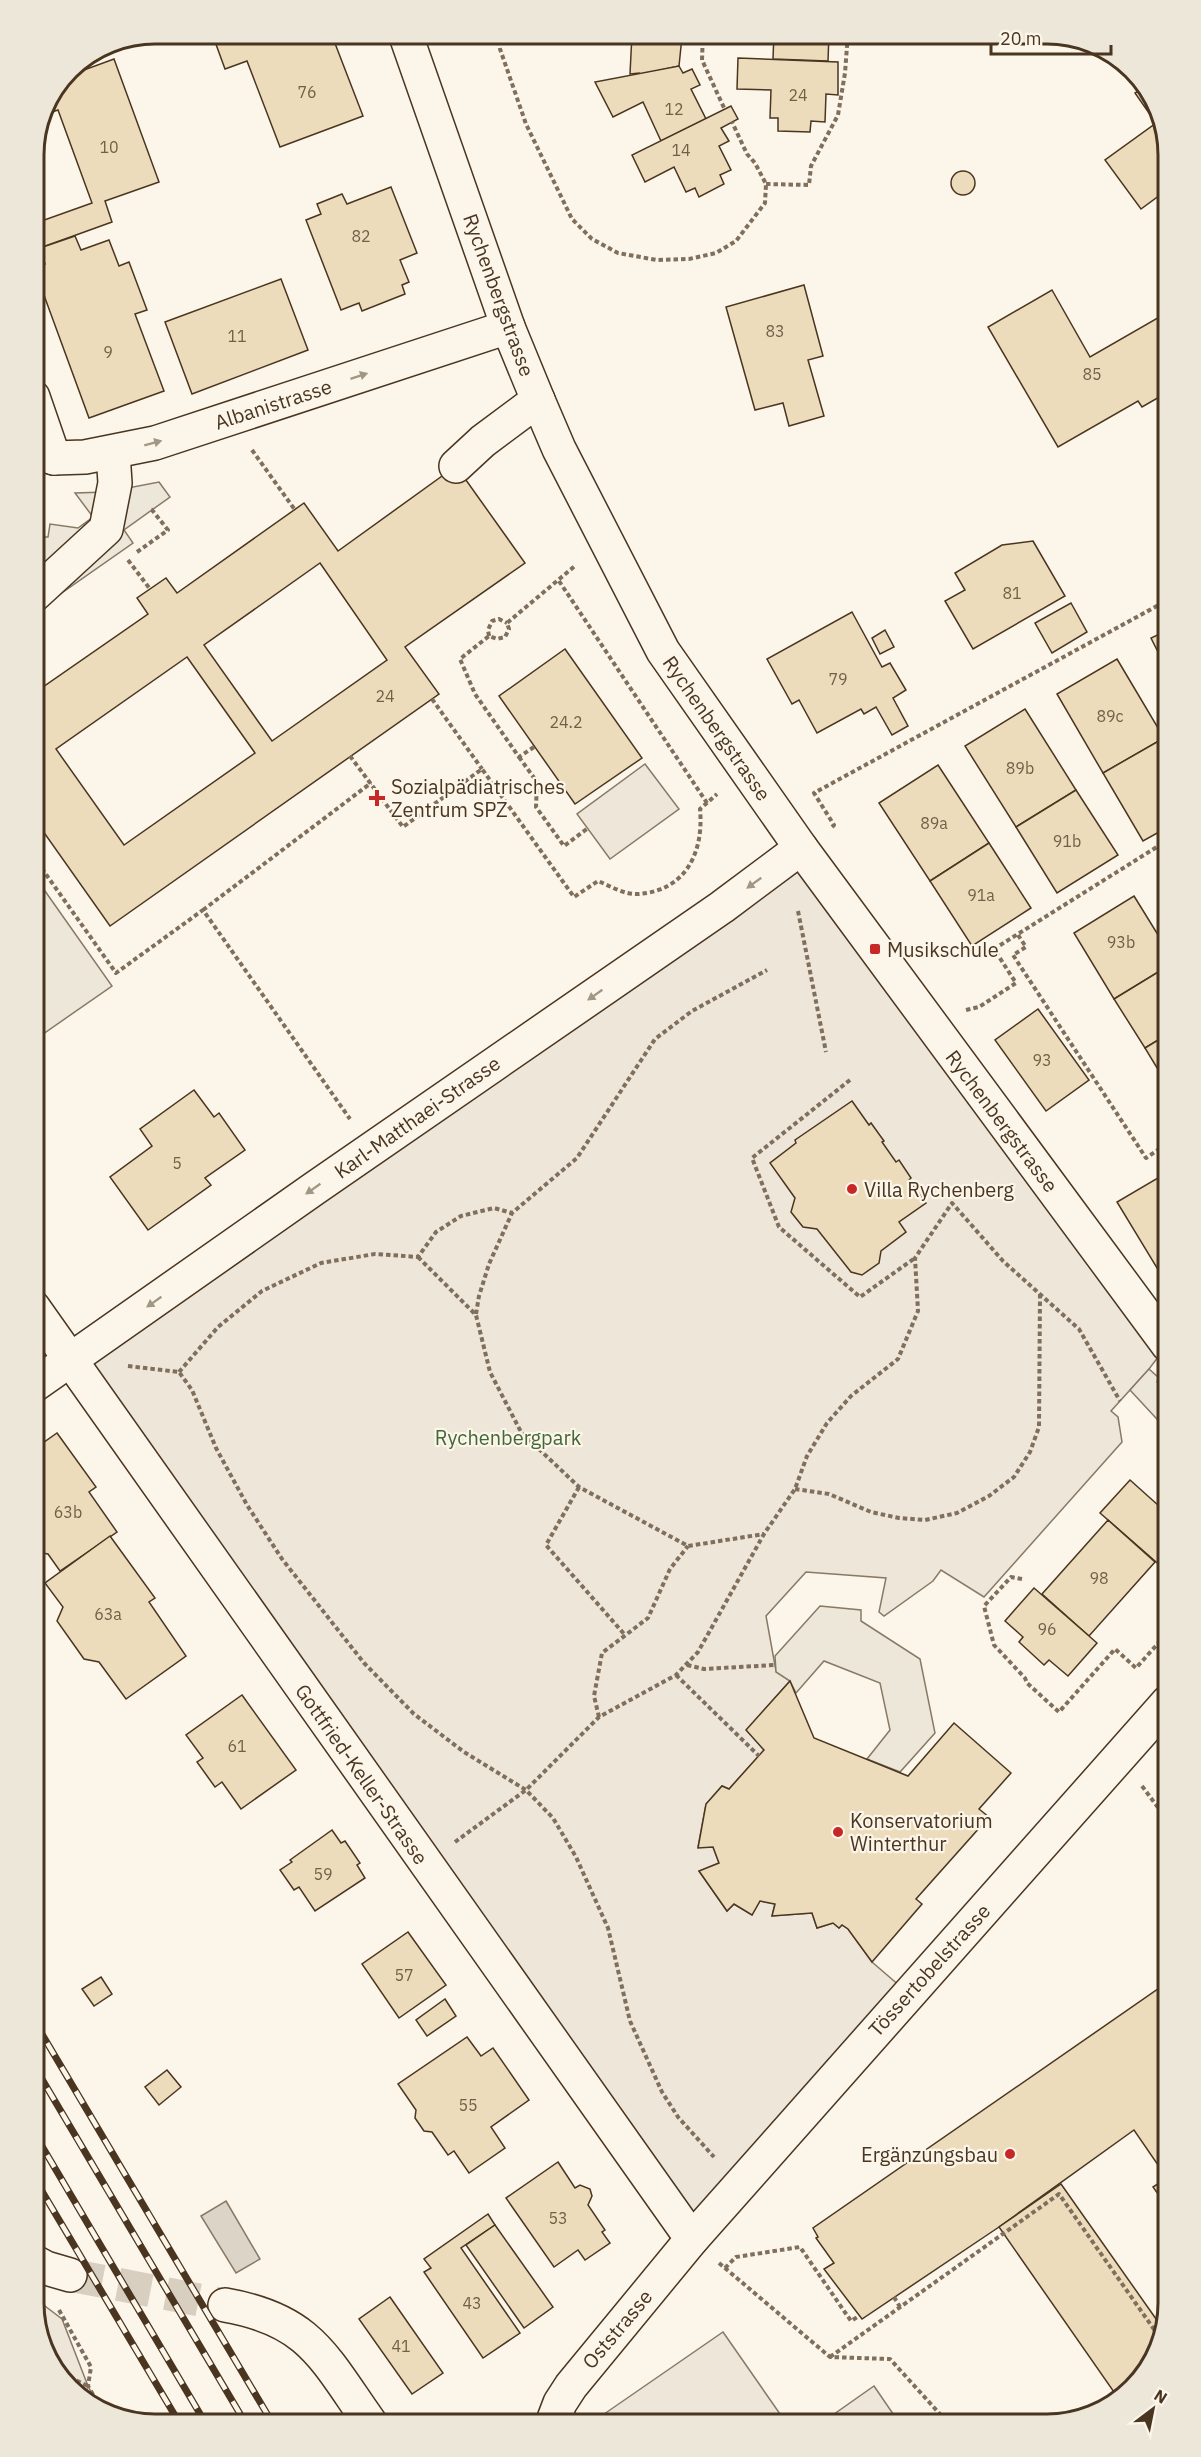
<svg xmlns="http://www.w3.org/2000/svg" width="1201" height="2457" font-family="'IBM Plex Sans',sans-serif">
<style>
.green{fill:#ede6d9;stroke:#887966;stroke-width:1.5}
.parking{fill:#ede7d9;stroke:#887966;stroke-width:1.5}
.water{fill:#dcd4c6;stroke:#887966;stroke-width:1.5}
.building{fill:#ecdcbc;stroke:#4a3520;stroke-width:1.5;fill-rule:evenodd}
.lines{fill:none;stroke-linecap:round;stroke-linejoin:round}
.minor-tunnel{stroke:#d8cfc1;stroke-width:33;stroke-dasharray:33 16;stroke-linecap:butt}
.minor-casing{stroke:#4a3520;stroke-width:36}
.path{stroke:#7f6f5c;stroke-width:4;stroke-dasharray:4.5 3;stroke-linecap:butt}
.minor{stroke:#fbf6e9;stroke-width:33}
.rail-casing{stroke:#4a3520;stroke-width:7}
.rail{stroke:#fbf6e9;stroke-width:4.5;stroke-dasharray:14;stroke-linecap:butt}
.oneway{fill:#a29684}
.poi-dot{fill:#c62828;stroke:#fbf6e9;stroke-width:2}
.labels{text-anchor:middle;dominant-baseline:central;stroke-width:4.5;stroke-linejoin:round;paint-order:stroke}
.number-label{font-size:16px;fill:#725f47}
.street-label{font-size:20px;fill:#4a3520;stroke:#fbf6e9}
.poi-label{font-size:20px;fill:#4a3520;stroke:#fbf6e9;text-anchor:start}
.park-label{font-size:20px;fill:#436837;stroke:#fbf6e9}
.rim{fill:none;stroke:#4a3520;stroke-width:3}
</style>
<rect width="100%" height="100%" fill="#fbf6e9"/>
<!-- green -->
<g class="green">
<path d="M645 764 679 809 610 859 577 814Z"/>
<path d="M801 848 1168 1344 1149 1369 1111 1411 1118 1417 1122 1442 984 1597 941 1570 933 1581 884 1616 879 1612 886 1578 806 1572 766 1616 776 1671 790 1681 747 1730 764 1750 729 1789 722 1786 706 1804 698 1847H713L719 1863 699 1871 727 1911 734 1904 752 1915 760 1901 775 1904 772 1916 812 1913 817 1928 833 1923 839 1928 842 1925 848 1929 872 1962 908 1993 692 2239 70 1361Z"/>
<path d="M33 2297 62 2319 88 2386 100 2408 87 2403 42 2348Z"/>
<path d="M723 2332 787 2424H597L594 2421Z"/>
<path d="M874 2386 900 2424H820Z"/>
</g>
<!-- parking -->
<g class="parking">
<path d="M159 482 170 497 124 530 133 543 33 613V550L38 549 39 537H48L50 524 78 528 93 517 75 493 107 492Z"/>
<path d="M33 874 112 986 33 1041Z"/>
<path d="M1149 1369 1159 1378 1157 1382 1168 1391V1431L1130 1390Z"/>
<path d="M820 1606 861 1610V1621L920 1659 935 1733 900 1772 867 1759 890 1730 880 1683 824 1661 796 1693 790 1681 776 1672 775 1656Z"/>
</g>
<!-- water -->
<path class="water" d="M226 2201 260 2259 236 2273 201 2216Z"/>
<!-- building -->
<g class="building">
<path d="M219 33H256L259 41 281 33H331L363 116 280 147 247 61 225 69 213 36Z"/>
<path d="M624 33H692V37H682L679 66 639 75V73L630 74 632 34Z"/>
<path d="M774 33H829L828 61 773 59Z"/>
<path d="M738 58 838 62V95L826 94 825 122 811 121 810 132 778 131V118H770L771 90 737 89Z"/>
<path d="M114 59 159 182 105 201 112 222 40 248 33 231V224L92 203 58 110 49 113 46 103 62 78Z"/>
<path d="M679 66 683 73 692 69 700 85 691 89 706 119 661 141 643 102 613 117 595 82Z"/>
<path d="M1143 88 1159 109 1168 155V189L1141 209 1105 160 1156 123 1135 93Z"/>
<path d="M731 106 738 119 721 128 729 141 719 146 731 170 720 175 724 184 699 197 695 188 686 192 674 167 645 182 632 155Z"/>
<circle cx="963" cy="183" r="12"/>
<path d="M391 187 417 253 400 260 409 282 402 285 405 294 362 311 359 303 341 310 306 220 321 214 317 204 342 194 347 204Z"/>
<path d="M75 236 81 250 109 240 119 266 129 262 147 310 135 314 164 391 89 418 34 268 45 264 40 248Z"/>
<path d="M281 279 308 350 192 394 165 322Z"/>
<path d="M804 285 823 356 808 360 824 416 789 426 783 403 755 410 726 307Z"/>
<path d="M1052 290 1090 357 1168 312V392L1142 407 1138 401 1058 447 988 327Z"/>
<path d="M456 466 525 563 405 647 439 694 110 926 33 817V694L148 614 137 598 166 578 177 593 304 503 338 551ZM320 563 387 660 272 741 204 645ZM187 657 255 753 124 845 56 749Z"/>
<path d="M1033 541 1065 596 973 649 945 601 965 590 955 573 1002 545Z"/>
<path d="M1071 603 1087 632 1052 653 1035 623Z"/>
<path d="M852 612 882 667 890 663 906 690 893 698 908 726 892 735 876 707 864 714 861 709 817 733 799 700 792 704 767 659Z"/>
<path d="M885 630 894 647 880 654 872 638Z"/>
<path d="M1168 630V672L1151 638Z"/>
<path d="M565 649 642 758 575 804 499 696Z"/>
<path d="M1117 659 1164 738 1103 773 1057 694Z"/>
<path d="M1025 709 1076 790 1016 827 965 746Z"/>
<path d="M1164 738 1168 745V827L1143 841 1103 773Z"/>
<path d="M938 765 989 843 930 881 879 803Z"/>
<path d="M1076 790 1118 855 1057 893 1016 827Z"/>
<path d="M989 843 1031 908 972 946 930 881Z"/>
<path d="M1168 875V899L1158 881Z"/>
<path d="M1134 896 1168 951V966L1114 999 1074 933Z"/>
<path d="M1168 966V1034L1145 1048 1114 999Z"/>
<path d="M1038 1009 1089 1080 1046 1111 995 1040Z"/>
<path d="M1168 1034V1086L1145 1048Z"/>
<path d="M194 1090 214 1117 219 1113 245 1150 205 1178 211 1185 148 1230 110 1177 152 1146 140 1129Z"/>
<path d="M852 1101 869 1125 871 1123 884 1141 882 1142 896 1162 899 1160 911 1178 909 1180 926 1203 899 1222 906 1232 881 1251 879 1263 862 1275 851 1272 817 1229 803 1227 791 1212 795 1198 770 1163 796 1143 795 1140Z"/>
<path d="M1168 1172V1286L1117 1202Z"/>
<path d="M57 1433 96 1487 89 1492 117 1532 60 1571 48 1554 36 1552 33 1548V1450Z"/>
<path d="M1130 1480 1168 1514V1562L1163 1568 1100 1513Z"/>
<path d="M1108 1520 1155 1562 1089 1636 1042 1594Z"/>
<path d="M110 1536 155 1598 149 1602 186 1656 126 1699 99 1662 84 1659 57 1621 63 1607 45 1583Z"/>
<path d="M1034 1588 1097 1643 1068 1676 1049 1660 1044 1665 1019 1642 1023 1637 1005 1621Z"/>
<path d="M790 1681 814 1738 908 1776 954 1723 1011 1773 979 1809 989 1817 916 1899 922 1904 872 1962 848 1929 842 1925 839 1928 833 1923 817 1928 812 1913 772 1916 775 1904 760 1901 752 1915 734 1904 727 1911 699 1871 719 1863 713 1847 698 1848 706 1804 722 1786 729 1789 764 1750 746 1730Z"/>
<path d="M242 1695 296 1770 241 1809 222 1782 215 1787 197 1762 203 1758 186 1735Z"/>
<path d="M332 1830 341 1843 345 1841 360 1863 357 1865 365 1878 315 1911 299 1887 294 1890 280 1870 292 1862 290 1860Z"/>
<path d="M408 1932 446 1985 399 2018 362 1964Z"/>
<path d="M101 1977 112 1994 94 2006 82 1989Z"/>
<path d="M1168 1982V2208L1153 2187 1167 2178 1134 2130 999 2227 862 2319 824 2269 834 2263 816 2238 818 2237 813 2228Z"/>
<path d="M445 1999 456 2016 427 2036 416 2020Z"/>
<path d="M467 2037 481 2056 493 2048 529 2100 491 2127 505 2148 469 2173 454 2151 448 2155 432 2132 424 2131 415 2118 416 2110 398 2084Z"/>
<path d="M167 2070 181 2087 159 2105 145 2087Z"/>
<path d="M558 2162 575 2188 580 2185 590 2189 592 2196 588 2205 605 2230 602 2232 610 2243 585 2260 578 2250 554 2267 506 2198Z"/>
<path d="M1061 2184 1161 2326 1147 2370 1116 2395 999 2227Z"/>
<path d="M488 2214 495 2225 461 2248 520 2333 483 2358 424 2272 431 2268 424 2259Z"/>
<path d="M495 2225 553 2307 524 2328 466 2245Z"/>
<path d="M390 2297 443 2373 412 2394 359 2319Z"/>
</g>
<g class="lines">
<!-- minor-tunnel -->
<path class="minor-tunnel" d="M70 2275 225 2305"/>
<defs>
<g id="minor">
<path d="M405 33 508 327 538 400 559 449 663 651 801 848 1168 1345"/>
<path d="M33 397 54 458"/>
<path d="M33 452 54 458 85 457 155 443 508 327"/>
<path d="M456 466 483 441 538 400"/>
<path d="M33 596 106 529 115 483 113 453"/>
<path d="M33 1307 692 2239"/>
<path d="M33 1386 315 1188 722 907 801 848"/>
<path d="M33 2261 46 2268 70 2275"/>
<path d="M225 2305C311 2320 324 2358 371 2424"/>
<path d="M552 2424 560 2403 571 2386 692 2239 1168 1702"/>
</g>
</defs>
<!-- minor casing -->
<use href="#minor" class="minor-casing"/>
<!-- path -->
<g class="path">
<path d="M498 33 500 49 526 124 572 219 592 239 618 253 657 260 689 259 716 253 736 241 765 203 766 184 755 163 747 154 732 122"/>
<path d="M703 33 702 60 725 110"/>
<path d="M766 184 809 185 811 166 838 115 845 73 848 33"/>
<path d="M252 450 295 510"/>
<path d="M137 552 168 530 152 510 149 509"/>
<path d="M128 560 150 589"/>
<path d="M559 581 707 803"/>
<path d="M489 636 488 630 492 621 499 619 507 623"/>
<path d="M432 699 482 769"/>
<path d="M534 747 519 757 475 694 460 659 489 636 497 639 505 637 509 629 507 623 576 565"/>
<path d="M350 756 403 827 482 769 574 897 598 881C610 886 625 895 638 894 686 891 704 852 700 809L717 794"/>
<path d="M519 757 537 782 536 807 564 846 588 828"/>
<path d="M832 827 834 825 814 793 1168 600"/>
<path d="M33 856 116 973 203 910 350 1119"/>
<path d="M203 910 371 783"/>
<path d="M798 911 826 1052"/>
<path d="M1018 935 1026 947 1013 955 1146 1158 1168 1143"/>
<path d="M966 1010 979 1007 1016 983 994 949 1168 840"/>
<path d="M850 1080 752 1158 779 1227 860 1297 915 1258"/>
<path d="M418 1257 476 1315 490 1372 521 1432 579 1487 688 1546 764 1534"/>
<path d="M476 1314 479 1296 489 1264 512 1213 577 1158 655 1039 692 1011 767 970"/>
<path d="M128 1366 179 1372 192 1390 216 1448 247 1505 282 1559 364 1663 414 1714 464 1752 526 1790 553 1818 576 1857 608 1928 630 2021 662 2092 678 2117 714 2157"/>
<path d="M179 1372 218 1327 262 1291 321 1263 375 1254 418 1257 436 1232 461 1216 494 1208 512 1213"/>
<path d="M579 1487 546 1545 625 1635"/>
<path d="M795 1489 829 1494 871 1512 899 1518 925 1520 957 1513 989 1496 1014 1477 1030 1452 1039 1427 1040 1294"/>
<path d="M1022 1579 1011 1577 984 1606 994 1645 1025 1678 1027 1683 1059 1712 1115 1649 1136 1668 1162 1639 1168 1644"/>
<path d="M687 1665 704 1669 775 1665"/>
<path d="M676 1675 759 1756"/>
<path d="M599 1717 594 1696 602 1653 648 1618 670 1569 688 1546"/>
<path d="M1142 1786 1168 1821"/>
<path d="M455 1842 526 1790 599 1717 676 1675 698 1652 764 1534 795 1489 807 1456 827 1423 851 1396 898 1359 918 1311 915 1258 952 1203 1003 1261 1079 1329 1120 1401"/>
<path d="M719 2263 830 2357 890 2359 949 2424"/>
<path d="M725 2268 736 2257 800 2247 851 2321 859 2316"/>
<path d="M894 2297 900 2307"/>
<path d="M59 2310 91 2367 88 2386 101 2408"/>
<path d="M830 2357 1059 2194 1158 2335"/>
<path d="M63 2374 88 2386"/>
</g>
<!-- minor -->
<use href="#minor" class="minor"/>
<defs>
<g id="rail">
<path d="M33 2019 273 2424"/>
<path d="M33 2064 246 2424"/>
<path d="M33 2131 206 2424"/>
<path d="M33 2176 180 2424"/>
</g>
</defs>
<!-- rail casing -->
<use href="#rail" class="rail-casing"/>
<!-- rail -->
<use href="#rail" class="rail"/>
</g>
<!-- one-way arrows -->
<defs><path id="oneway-solid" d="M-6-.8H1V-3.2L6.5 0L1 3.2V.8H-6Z" transform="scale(1.5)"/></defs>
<g class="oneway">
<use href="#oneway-solid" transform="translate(359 376) rotate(-18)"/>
<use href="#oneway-solid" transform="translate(153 443) rotate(-15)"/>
<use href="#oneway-solid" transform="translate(754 883) rotate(144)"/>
<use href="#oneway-solid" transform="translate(595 995) rotate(145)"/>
<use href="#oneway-solid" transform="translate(313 1189) rotate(145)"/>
<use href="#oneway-solid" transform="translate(154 1302) rotate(145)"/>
</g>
<!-- markers -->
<g class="poi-dot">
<path d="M374 789h6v6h6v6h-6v6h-6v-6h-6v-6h6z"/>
<rect x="869" y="943" width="12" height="12" rx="3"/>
<circle cx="852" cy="1189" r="6"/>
<circle cx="838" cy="1832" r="6"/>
<circle cx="1010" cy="2154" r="6"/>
</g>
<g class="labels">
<!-- number labels -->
<g class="number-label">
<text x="307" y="92">76</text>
<text x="798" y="95">24</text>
<text x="674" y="109">12</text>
<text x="109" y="147">10</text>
<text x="681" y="150">14</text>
<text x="361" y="236">82</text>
<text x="775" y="331">83</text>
<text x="237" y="336">11</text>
<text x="108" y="352">9</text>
<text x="1092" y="374">85</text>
<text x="1012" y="593">81</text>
<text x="838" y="679">79</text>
<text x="385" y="696">24</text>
<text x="1110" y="716">89c</text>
<text x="566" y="722">24.2</text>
<text x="1020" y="768">89b</text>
<text x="934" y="823">89a</text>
<text x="1067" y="841">91b</text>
<text x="981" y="895">91a</text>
<text x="1121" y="942">93b</text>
<text x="1042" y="1060">93</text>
<text x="177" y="1163">5</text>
<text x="68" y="1512">63b</text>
<text x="1099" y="1578">98</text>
<text x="108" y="1614">63a</text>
<text x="1047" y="1629">96</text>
<text x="237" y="1746">61</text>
<text x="323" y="1874">59</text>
<text x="404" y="1975">57</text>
<text x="468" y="2105">55</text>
<text x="558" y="2218">53</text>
<text x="472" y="2303">43</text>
<text x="401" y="2346">41</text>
</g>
<!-- street labels -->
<g class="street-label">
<text transform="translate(499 295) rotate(70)">Rychenbergstrasse</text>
<text transform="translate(273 404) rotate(-18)">Albanistrasse</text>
<text transform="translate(717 728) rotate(55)">Rychenbergstrasse</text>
<text transform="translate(417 1117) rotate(-35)">Karl-Matthaei-Strasse</text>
<text transform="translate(1002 1121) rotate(53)">Rychenbergstrasse</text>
<text transform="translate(362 1774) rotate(55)">Gottfried-Keller-Strasse</text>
<text transform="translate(929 1970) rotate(-48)">Tössertobelstrasse</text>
<text transform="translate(617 2329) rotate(-50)">Oststrasse</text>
</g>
<!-- poi labels -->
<g class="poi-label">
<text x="391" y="786">Sozialpädiatrisches<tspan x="391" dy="23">Zentrum SPZ</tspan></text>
<text x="887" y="949">Musikschule</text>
<text x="864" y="1189">Villa Rychenberg</text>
<text x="850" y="1820">Konservatorium<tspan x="850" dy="23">Winterthur</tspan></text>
<text x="998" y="2154" text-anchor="end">Ergänzungsbau</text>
</g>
<!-- park labels -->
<g class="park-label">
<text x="508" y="1437">Rychenbergpark</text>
</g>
</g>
<!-- crop -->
<path d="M0 0H1201V2457H0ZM155 44H1047A111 111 0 0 1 1158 155V2303A111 111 0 0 1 1047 2414H155A111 111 0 0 1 44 2303V155A111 111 0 0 1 155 44Z" fill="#ede7d9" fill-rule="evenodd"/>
<path class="rim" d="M155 44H1047A111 111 0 0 1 1158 155V2303A111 111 0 0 1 1047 2414H155A111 111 0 0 1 44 2303V155A111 111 0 0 1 155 44Z"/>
<!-- north arrow -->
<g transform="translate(1153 2409) rotate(32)" stroke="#fbf6e9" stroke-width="4.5" paint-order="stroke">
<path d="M0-4.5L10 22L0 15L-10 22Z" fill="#4a3520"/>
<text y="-9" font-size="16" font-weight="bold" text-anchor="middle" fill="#4a3520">N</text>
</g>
<!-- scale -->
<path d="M991 45v9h120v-9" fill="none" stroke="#4a3520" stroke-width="3"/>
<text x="1000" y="45" font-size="18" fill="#4a3520" stroke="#fbf6e9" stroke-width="4.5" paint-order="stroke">20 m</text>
</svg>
